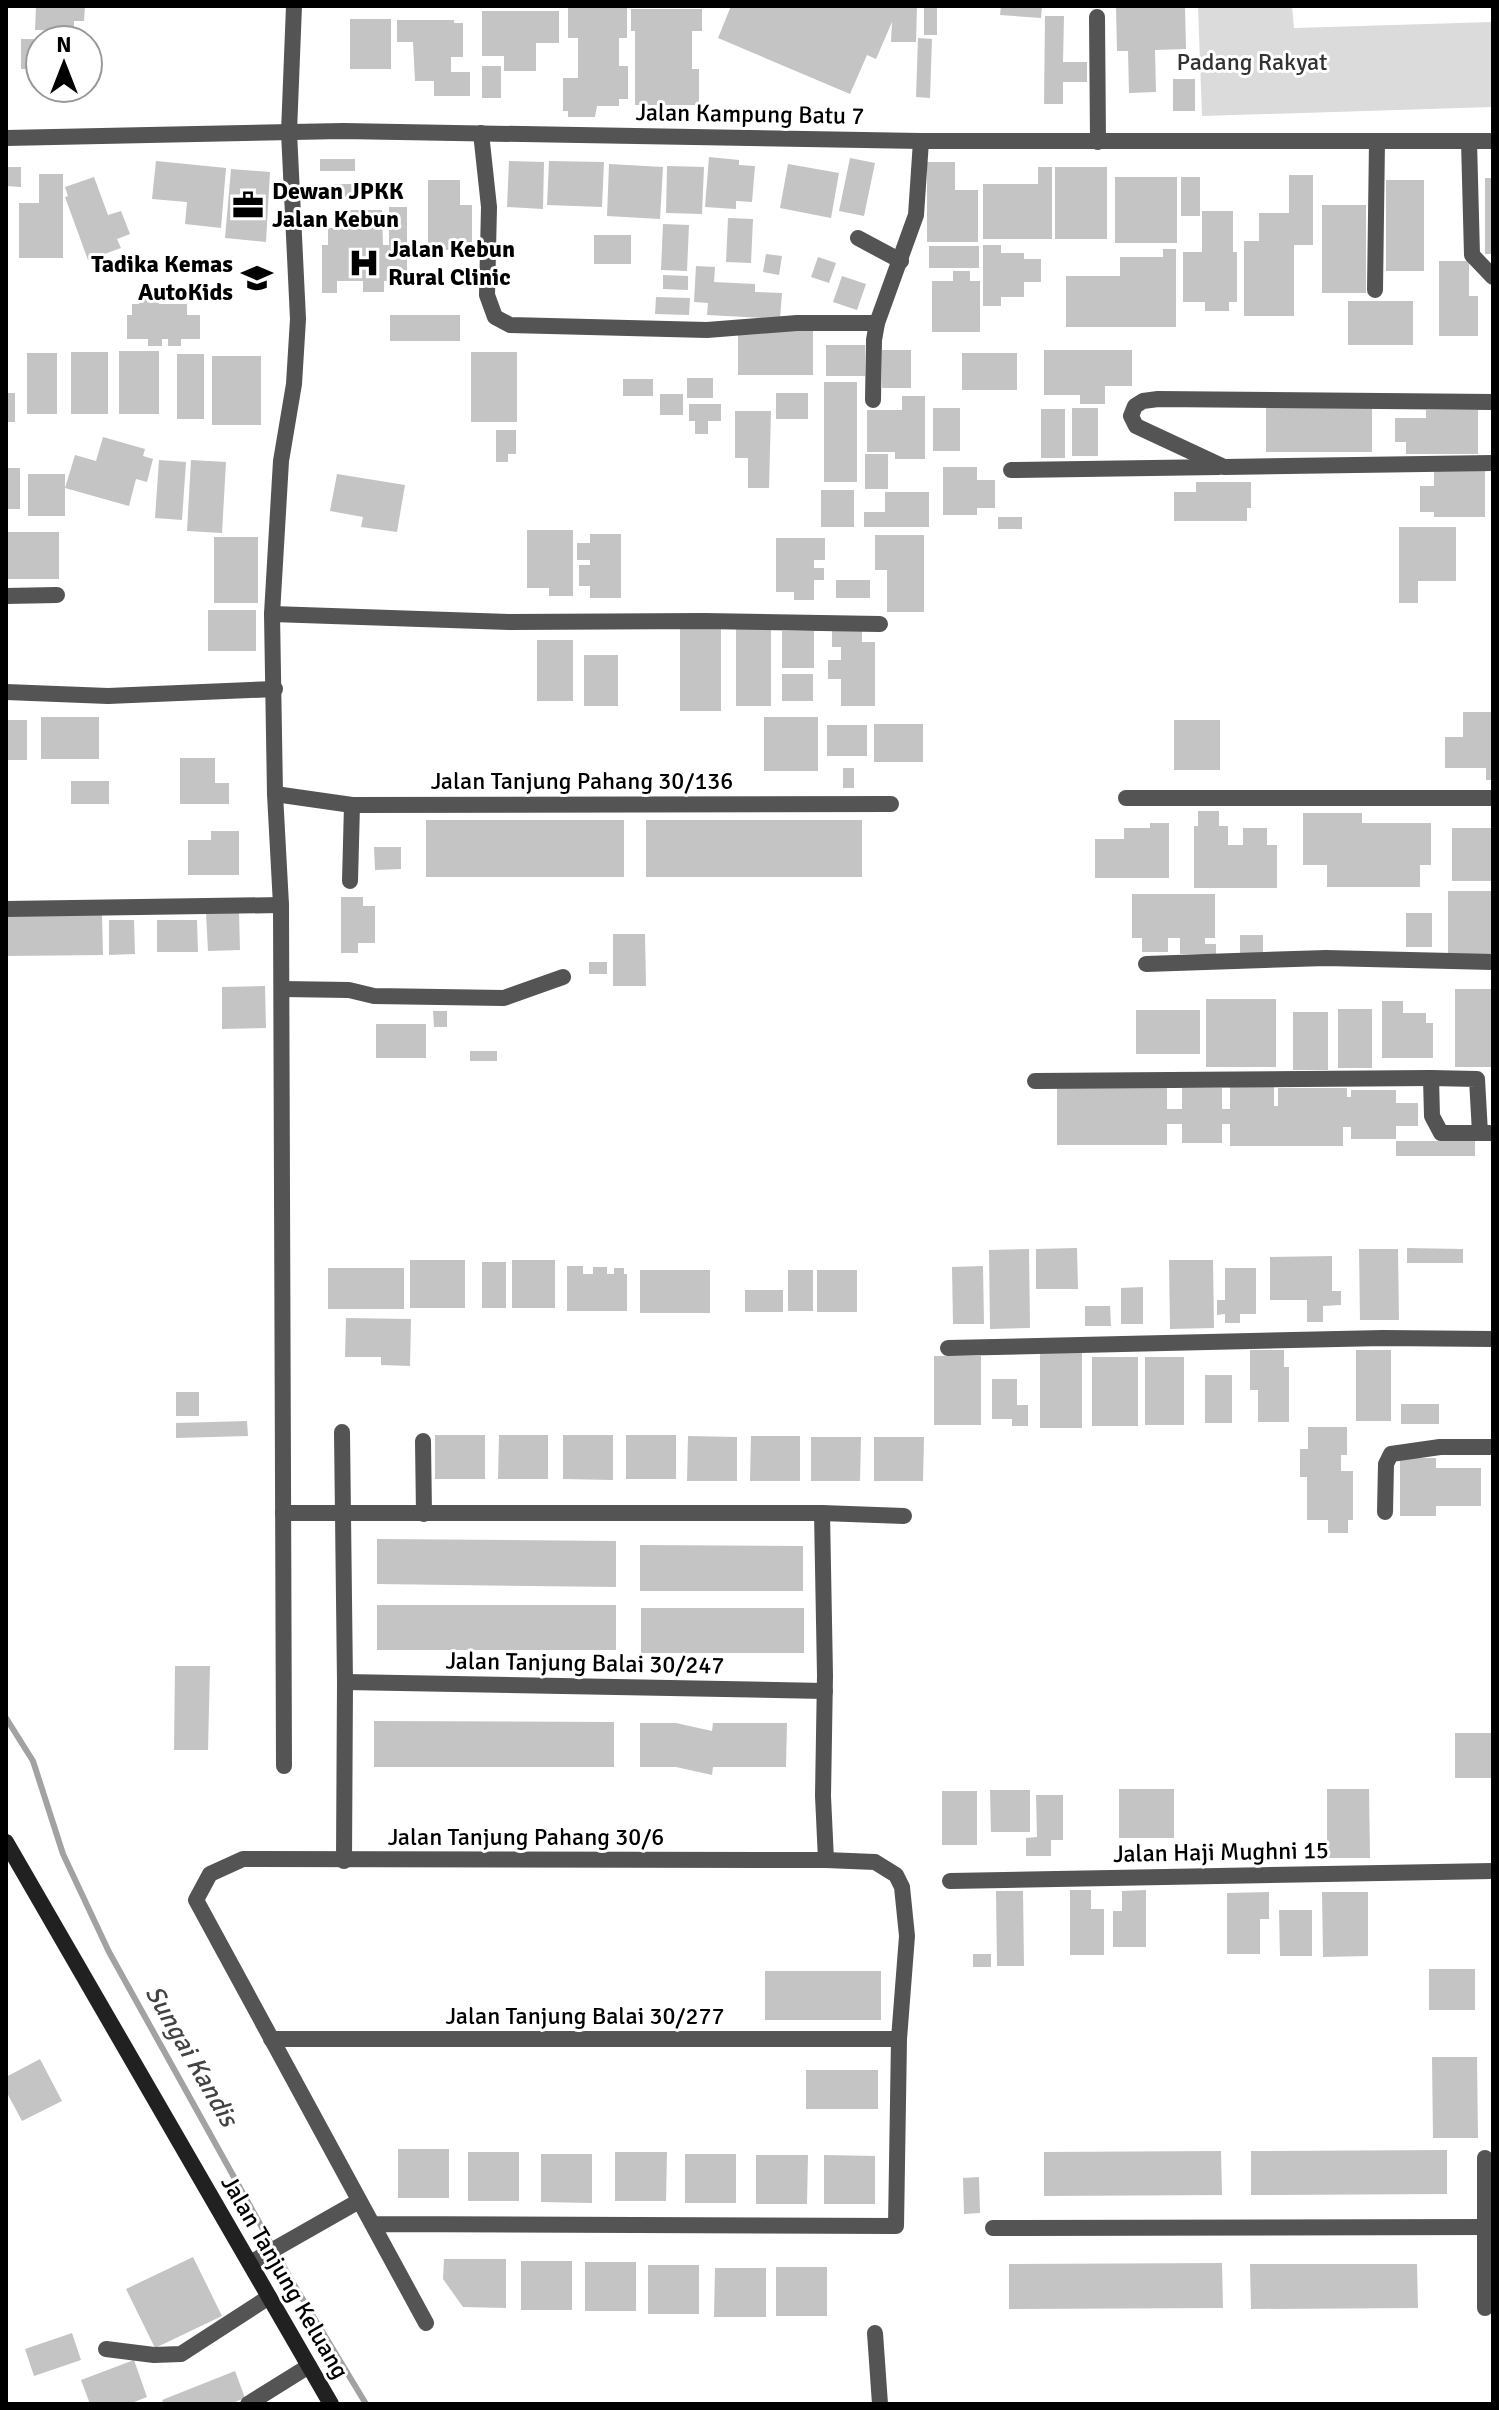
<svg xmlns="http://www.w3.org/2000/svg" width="1499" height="2410" font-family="Signika,sans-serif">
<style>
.green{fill:#dbdbdb}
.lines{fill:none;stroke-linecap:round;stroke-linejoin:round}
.stream{stroke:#a2a2a2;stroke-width:6}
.building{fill:#c4c4c4}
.minor{stroke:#545454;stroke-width:16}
.tertiary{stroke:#545454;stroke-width:16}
.secondary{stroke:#212121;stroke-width:16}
.labels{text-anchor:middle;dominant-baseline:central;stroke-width:6;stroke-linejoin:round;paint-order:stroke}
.park-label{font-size:24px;fill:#323232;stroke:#fff}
.street-label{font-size:24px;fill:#000;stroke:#fff}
.poi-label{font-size:24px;font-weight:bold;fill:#000;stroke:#fff;text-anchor:start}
.water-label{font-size:26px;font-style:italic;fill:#434343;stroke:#fff}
</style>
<rect width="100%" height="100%" fill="#fff"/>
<!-- green -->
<path class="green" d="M1198 6H1292L1294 28 1493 22V107L1202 116Z"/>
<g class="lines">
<!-- stream -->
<path class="stream" d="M6 1718 33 1761 63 1854 109 1952 290 2278 366 2404"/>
</g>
<!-- building -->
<g class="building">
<path d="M36 6H85L84 21H74V31L35 30Z"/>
<path d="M731 6H917L916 42H891L892 22 876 59 867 55 850 94 718 38Z"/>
<rect x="924" y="6" width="13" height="29"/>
<path d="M1001 6H1042L1041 18 1000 15Z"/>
<path d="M1116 6H1185L1186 49 1155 50 1156 92 1129 93 1128 51H1117Z"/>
<path d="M568 7H627V38H619V66H628V99H619V106H597L595 117H568V111H563V78H578V38H568Z"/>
<path d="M631 9H702V31H692V69H699V105H635V31H631Z"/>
<path d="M482 11H559V43H536V71H504V56H482Z"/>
<path d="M1045 16H1064L1063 62H1087V82H1063V104H1044Z"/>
<rect x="350" y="19" width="41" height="50"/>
<path d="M397 20H454V23H463V57H451V72H470V96H434V81H415L413 42H397Z"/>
<path d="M918 38 932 39 930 98 916 97Z"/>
<rect x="21" y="39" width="19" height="30"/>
<rect x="482" y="66" width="19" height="32"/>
<rect x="1173" y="79" width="22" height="32"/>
<path d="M709 157 739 160V165L755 166 752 202 736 201V209L705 207Z"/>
<path d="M850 158 875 163 864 216 839 211Z"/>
<rect x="320" y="159" width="35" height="12"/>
<path d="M156 161 226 168 221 228 185 224 187 202 152 199Z"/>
<path d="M509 161 544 162 543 209 507 207Z"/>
<path d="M549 161 604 162 602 207 547 205Z"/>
<path d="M927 162H955V190H978V242H927Z"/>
<path d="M609 164 663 167 660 219 607 216Z"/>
<path d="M788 164 839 173 831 218 780 208Z"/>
<path d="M667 166 704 167 702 214 666 213Z"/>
<path d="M6 167H21V187L6 186Z"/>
<path d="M1038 167H1052V239H983V184H1038Z"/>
<rect x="1055" y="167" width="52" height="72"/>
<path d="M231 169 270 172 266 242 225 238Z"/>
<path d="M39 174H63V258H19V203H39Z"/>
<path d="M1289 175H1313V245H1294V316H1244V241H1259V213H1289Z"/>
<path d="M94 177 108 215 121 211 130 234 117 239 121 248 88 260 65 197 68 196 65 187Z"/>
<rect x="1115" y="177" width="62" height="66"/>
<rect x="1181" y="177" width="19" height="39"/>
<rect x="1485" y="178" width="8" height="76"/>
<path d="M428 180H460V205H472V250H428Z"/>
<rect x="1386" y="180" width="38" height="91"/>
<rect x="330" y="184" width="24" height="13"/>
<rect x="1322" y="205" width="44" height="88"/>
<path d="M389 207H407V281H384V292H363V281H337V293H322V245H328V228H344V210H382L383 245H389Z"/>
<path d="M1202 211H1233V252H1237V302H1229V311H1205V302H1183V252H1202Z"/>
<path d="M728 218 753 219 751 263 726 262Z"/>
<path d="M663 224 689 225 687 271 661 270Z"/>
<rect x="594" y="235" width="37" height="29"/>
<path d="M983 245H1001V253H1024V259H1041V282H1024V297H1001V306H983Z"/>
<rect x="929" y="246" width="50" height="22"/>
<path d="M1163 249H1176V327H1066V276H1120V257H1163Z"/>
<path d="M766 254 782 256 779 275 763 272Z"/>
<path d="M818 257 836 263 829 283 811 277Z"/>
<path d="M1439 261H1469V296H1478V336H1439Z"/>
<path d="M696 266 715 267 714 282 755 284V292L782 293 780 319 707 315 708 303 694 302Z"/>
<path d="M953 271H970V281H980V332H932V281H953Z"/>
<path d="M663 275 688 276V290L663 289Z"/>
<path d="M842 276 866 284 857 310 833 302Z"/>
<path d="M139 296H159V304H187V315H200V339H181V346H168V339H162V346H148V339H127V315H132V304H139Z"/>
<path d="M656 297 690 298 689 315 655 314Z"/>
<rect x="1348" y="301" width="65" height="44"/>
<rect x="390" y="315" width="70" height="26"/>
<rect x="738" y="330" width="75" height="45"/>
<rect x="826" y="345" width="39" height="31"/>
<rect x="882" y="350" width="29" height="38"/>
<path d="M1044 350H1132V386H1105V404H1080V395H1044Z"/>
<rect x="119" y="351" width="40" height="63"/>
<rect x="71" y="352" width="37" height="62"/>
<rect x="471" y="352" width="46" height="70"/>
<rect x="27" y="353" width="30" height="61"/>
<rect x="962" y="353" width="55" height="37"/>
<rect x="177" y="354" width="27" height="65"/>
<rect x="212" y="356" width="49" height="69"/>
<rect x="687" y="378" width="26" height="20"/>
<rect x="623" y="379" width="30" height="17"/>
<rect x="824" y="382" width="33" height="100"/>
<rect x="6" y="393" width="9" height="29"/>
<rect x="776" y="393" width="32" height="26"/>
<rect x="660" y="394" width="23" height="21"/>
<path d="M902 396H925V459H895V452H867V410H902Z"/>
<path d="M689 404H721V421H708V434H695V421H689Z"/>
<rect x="933" y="408" width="27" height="43"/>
<rect x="1072" y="408" width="26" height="48"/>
<rect x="1266" y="408" width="106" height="44"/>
<rect x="1041" y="409" width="24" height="49"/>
<path d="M1426 410H1478V454H1406V442H1395V418H1426Z"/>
<path d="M735 411H771L769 488H748V458H735Z"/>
<path d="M496 430H516V454H508V462H496Z"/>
<path d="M103 437 145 449 143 456 153 459 147 482 136 479 129 506 65 488 75 455 96 461Z"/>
<rect x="865" y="454" width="23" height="35"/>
<path d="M159 460 186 462 182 520 155 518Z"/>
<path d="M191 460 226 462 222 533 187 531Z"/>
<path d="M943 467H977V480H995V508H977V515H943Z"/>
<rect x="6" y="468" width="14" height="41"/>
<path d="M1434 470H1485V517H1434V512H1420V486H1434Z"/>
<rect x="28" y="474" width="37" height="42"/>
<path d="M337 474 405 485 397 532 361 527 363 517 330 511Z"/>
<path d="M1196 482H1251V508H1247V521H1174V492H1196Z"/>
<rect x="821" y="490" width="33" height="37"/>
<path d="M885 492H929V527H864V512H885Z"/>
<rect x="998" y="517" width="24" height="12"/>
<path d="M1399 527H1456V581H1418V603H1399Z"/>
<path d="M527 530H573V596H549V588H527Z"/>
<rect x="6" y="532" width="53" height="47"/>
<path d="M590 534H621V598H590V586H579V565H590V560H577V543H590Z"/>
<path d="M875 535H924V612H887V570H875Z"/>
<rect x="214" y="537" width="44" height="66"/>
<path d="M776 538H825V560H814V568H824V580H814V600H794V592H776Z"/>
<rect x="836" y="580" width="34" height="18"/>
<rect x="208" y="610" width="48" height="41"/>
<rect x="680" y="629" width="41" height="82"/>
<rect x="736" y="629" width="35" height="77"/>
<rect x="782" y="631" width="32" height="37"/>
<path d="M832 631H862V642H875V706H841V679H828V660H841V647H832Z"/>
<rect x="537" y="640" width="36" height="61"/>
<rect x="584" y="655" width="34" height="51"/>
<rect x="782" y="674" width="31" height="27"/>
<path d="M1463 712H1493V780H1486V768H1445V737H1463Z"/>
<rect x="41" y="717" width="58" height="42"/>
<rect x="764" y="717" width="54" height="54"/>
<rect x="6" y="720" width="21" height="40"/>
<rect x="1174" y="720" width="46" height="50"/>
<rect x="874" y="724" width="49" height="38"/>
<rect x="827" y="725" width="40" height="31"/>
<path d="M180 758H215V783H229V804H180Z"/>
<rect x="843" y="768" width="11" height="20"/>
<rect x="71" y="781" width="38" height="23"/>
<path d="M1198 811H1219V826H1228V845H1243V828H1267V845H1277V888H1194V826H1198Z"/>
<path d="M1303 813H1362V823H1431V865H1420V887H1327V865H1303Z"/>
<rect x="426" y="820" width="198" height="57"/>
<rect x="646" y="820" width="216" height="57"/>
<path d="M1150 823H1169V878H1095V839H1124V828H1150Z"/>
<rect x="1452" y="828" width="41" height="53"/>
<path d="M211 831H239V875H188V840H211Z"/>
<path d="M374 847H401V869L375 870Z"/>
<rect x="1448" y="891" width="45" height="66"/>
<path d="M1132 894H1215V938H1205V944H1216V959H1205V954H1180V938H1168V952H1142V938H1132Z"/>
<path d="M341 897H363V906H375V943H358V953H341Z"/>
<path d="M239 912 240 950 208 951 206 913Z"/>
<rect x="1406" y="913" width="26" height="34"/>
<path d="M102 914 103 955 6 956V916Z"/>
<path d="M109 920H134L135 954 109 955Z"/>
<path d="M157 920H197L198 952H157Z"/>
<path d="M613 934H645L646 986H613Z"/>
<rect x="1240" y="935" width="23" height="23"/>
<rect x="589" y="962" width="18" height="12"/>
<path d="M265 986 266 1028 222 1029V987Z"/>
<rect x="1455" y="989" width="38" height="78"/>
<rect x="1206" y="999" width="70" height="68"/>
<path d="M1382 1001H1403V1013H1426V1023H1433V1058H1382Z"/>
<rect x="1338" y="1009" width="34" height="59"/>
<rect x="1136" y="1010" width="64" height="44"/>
<path d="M433 1011H447V1027H434Z"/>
<rect x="1293" y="1012" width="35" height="58"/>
<rect x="376" y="1024" width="50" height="34"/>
<rect x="470" y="1051" width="27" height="10"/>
<path d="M1230 1087H1274V1106H1278V1088H1347V1097H1351V1090H1396V1103H1418V1126H1396V1139H1351V1127H1343V1146H1230V1124H1222V1143H1182V1124H1167V1145H1057V1088H1167V1109H1182V1088H1222V1109H1230Z"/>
<rect x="1396" y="1141" width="79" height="15"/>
<path d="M1077 1248 1078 1289H1036V1249Z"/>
<path d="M1407 1248 1463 1249V1263H1407Z"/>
<path d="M1029 1249 1030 1328 990 1329 989 1250Z"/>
<path d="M1359 1249H1398L1399 1320H1360Z"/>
<path d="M1332 1256V1291H1341V1305L1323 1306V1322H1307V1300H1270V1257Z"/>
<rect x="410" y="1260" width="55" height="48"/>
<rect x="512" y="1260" width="43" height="48"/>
<path d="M1169 1260H1213L1214 1328 1170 1329Z"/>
<rect x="482" y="1262" width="24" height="46"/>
<path d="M567 1266H583V1274H593V1267H607V1274H614V1268H624V1274H627V1311H567Z"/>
<path d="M983 1266 984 1324H953L952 1267Z"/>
<rect x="328" y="1268" width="76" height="41"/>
<path d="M1225 1268H1256V1314H1240V1323H1225V1314L1217 1315V1300H1225Z"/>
<rect x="640" y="1270" width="70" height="43"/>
<rect x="788" y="1270" width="25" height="41"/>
<rect x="817" y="1270" width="40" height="42"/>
<path d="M1143 1287V1324H1121V1288Z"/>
<rect x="745" y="1290" width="38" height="22"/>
<path d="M1085 1306H1110L1111 1326H1085Z"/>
<path d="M346 1318 411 1319 410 1366 381 1365V1357H345Z"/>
<path d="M1250 1350H1284V1367H1289V1422H1258V1390H1250Z"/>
<rect x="1356" y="1350" width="35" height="71"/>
<rect x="1040" y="1352" width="42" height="76"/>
<rect x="934" y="1356" width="47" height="69"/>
<rect x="1092" y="1357" width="46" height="69"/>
<rect x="1145" y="1357" width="39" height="68"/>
<rect x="1205" y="1375" width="27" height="48"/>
<path d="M992 1379H1017V1405H1028V1426H1012V1419H992Z"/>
<rect x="176" y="1392" width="23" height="24"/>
<rect x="1401" y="1404" width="38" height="20"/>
<path d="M247 1421 248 1436 176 1438V1423Z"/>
<path d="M1308 1427H1347V1455H1341V1471H1353V1520H1348V1533H1328V1520H1307V1477H1300V1449H1308Z"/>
<rect x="435" y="1435" width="50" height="44"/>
<path d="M499 1435H548V1479H498Z"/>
<path d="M563 1435H613V1480L563 1479Z"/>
<rect x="626" y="1435" width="50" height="44"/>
<path d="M688 1436 737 1437V1481H687Z"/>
<path d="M751 1436H800V1481H750Z"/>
<path d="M811 1437H861L860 1481H811Z"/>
<path d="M874 1437H924L923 1481H874Z"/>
<path d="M1400 1458H1436V1468H1481V1506H1436V1516H1400Z"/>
<path d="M377 1539 616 1541V1587L377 1584Z"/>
<path d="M640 1545 803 1546V1591H640Z"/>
<rect x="377" y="1605" width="239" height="45"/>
<rect x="641" y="1608" width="163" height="45"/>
<path d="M175 1666H210L208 1750H174Z"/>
<path d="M374 1721 614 1722V1767H374Z"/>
<path d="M640 1723H676L712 1731 713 1723H787L786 1767H713L712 1775 676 1767H640Z"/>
<rect x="1455" y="1733" width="38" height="45"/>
<rect x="1119" y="1789" width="55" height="49"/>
<path d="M1327 1789H1369L1370 1858H1327Z"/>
<path d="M990 1790H1030V1832H991Z"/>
<rect x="942" y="1791" width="35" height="54"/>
<path d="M1036 1795H1063V1840H1051V1856H1026V1838L1037 1837Z"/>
<path d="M1070 1890H1091V1909H1104V1955H1070Z"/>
<path d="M1146 1890V1947H1113V1911H1122V1891Z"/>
<path d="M996 1891H1023L1024 1966H997Z"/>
<path d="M1269 1892V1919H1260V1954H1227V1893Z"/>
<path d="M1322 1892H1368V1956L1323 1957Z"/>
<path d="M1279 1910H1312V1956H1280Z"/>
<rect x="973" y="1954" width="18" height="13"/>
<rect x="1429" y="1969" width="46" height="41"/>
<rect x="765" y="1971" width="116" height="49"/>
<path d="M1432 2057H1477L1478 2138H1433Z"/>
<path d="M40 2059 62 2101 22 2121 6 2091V2077Z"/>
<rect x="806" y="2070" width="72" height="39"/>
<rect x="398" y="2149" width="51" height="49"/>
<path d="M1447 2150V2194L1251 2195V2151Z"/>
<path d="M1221 2151 1222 2195 1044 2196V2152Z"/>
<rect x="468" y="2152" width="51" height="49"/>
<path d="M615 2152H667L666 2201H615Z"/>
<path d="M541 2154H592V2203L541 2202Z"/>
<rect x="685" y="2154" width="51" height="49"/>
<path d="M756 2155H808L807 2204H756Z"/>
<path d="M824 2155 875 2156V2204H824Z"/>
<path d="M979 2177 980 2213 964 2214 963 2178Z"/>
<path d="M193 2257 222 2316 155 2348 126 2289Z"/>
<path d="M444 2259H506V2308L463 2307 443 2279Z"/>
<rect x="521" y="2261" width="51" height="49"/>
<rect x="585" y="2262" width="51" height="49"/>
<path d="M1222 2263 1223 2308 1009 2309V2264Z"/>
<path d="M1250 2264H1417L1418 2308 1251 2309Z"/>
<rect x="648" y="2265" width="51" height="49"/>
<rect x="776" y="2267" width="51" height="49"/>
<path d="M715 2268H766V2317H714Z"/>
<path d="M72 2333 81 2360 34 2376 25 2349Z"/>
<path d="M134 2360 147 2397 129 2404H90L81 2380Z"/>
<path d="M235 2371 245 2398 230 2404H164L162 2400Z"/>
</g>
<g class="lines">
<!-- minor -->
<g class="minor">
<path d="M1097 17 1098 142"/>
<path d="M481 133 489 207 487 295 495 317 510 325 707 330 797 323H877"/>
<path d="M1469 141 1472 255 1493 277"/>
<path d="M858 238 901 261"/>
<path d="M1375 290 1377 141"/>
<path d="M873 400 874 340 877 323 916 215 921 141"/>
<path d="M1493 402 1158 399 1143 401 1135 406 1131 416 1136 426 1224 467 1493 463"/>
<path d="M1011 470 1219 467"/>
<path d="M6 596 57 595"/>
<path d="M272 614 509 622 704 621 880 624"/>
<path d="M6 692 108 696 275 689"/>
<path d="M275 794 352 805 891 804"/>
<path d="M1126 798H1493"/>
<path d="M350 881 352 805"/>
<path d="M6 909 281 905"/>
<path d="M1146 964 1326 958 1493 962"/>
<path d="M282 989 349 990 374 996 504 998 563 977"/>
<path d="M1035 1081 1431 1078"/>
<path d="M1480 1133 1477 1079 1431 1078 1432 1116 1441 1133H1493"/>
<path d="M948 1348 1383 1338 1493 1339"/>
<path d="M342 1432 345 1682 344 1861"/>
<path d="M423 1441 424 1514"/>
<path d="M1385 1512 1386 1464 1391 1454 1440 1447H1493"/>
<path d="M283 1513H822L904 1516"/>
<path d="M822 1513 825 1675 823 1796 826 1860"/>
<path d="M345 1682 825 1691"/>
<path d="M284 1766 281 905 275 794 272 614 281 461 294 384 298 319 289 132 294 6"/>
<path d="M950 1881 1493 1871"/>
<path d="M271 2039H899"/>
<path d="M1485 2158V2308"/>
<path d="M372 2224 896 2226 899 2039 907 1936 902 1887 896 1875 875 1862 826 1860 243 1859 210 1874 196 1900 426 2323"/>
<path d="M993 2228 1493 2227"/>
<path d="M250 2263 359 2201"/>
<path d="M875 2333 880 2404"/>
<path d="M106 2349 154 2355 181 2354 269 2297"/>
<path d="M248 2404 309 2366"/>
</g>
<!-- tertiary -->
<path class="tertiary" d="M6 138 343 131 921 141H1493"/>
<!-- secondary -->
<path class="secondary" d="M6 1842 331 2404"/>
</g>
<!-- icons -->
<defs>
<symbol id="office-bare" viewBox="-9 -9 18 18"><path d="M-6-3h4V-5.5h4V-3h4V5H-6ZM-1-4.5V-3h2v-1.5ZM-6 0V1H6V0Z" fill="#000" stroke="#fff" stroke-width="2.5" paint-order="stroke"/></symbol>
<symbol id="hospital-bare" viewBox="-9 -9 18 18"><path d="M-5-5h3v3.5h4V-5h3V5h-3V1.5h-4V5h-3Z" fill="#000" stroke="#fff" stroke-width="2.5" paint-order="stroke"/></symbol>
<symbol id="school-bare" viewBox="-9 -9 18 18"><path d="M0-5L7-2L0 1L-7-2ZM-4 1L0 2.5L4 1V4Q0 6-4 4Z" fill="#000" stroke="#fff" stroke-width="2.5" paint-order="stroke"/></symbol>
</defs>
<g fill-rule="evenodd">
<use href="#office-bare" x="226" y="183" width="44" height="44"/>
<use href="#hospital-bare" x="342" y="241" width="44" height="44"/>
<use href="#school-bare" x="235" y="256" width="44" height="44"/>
</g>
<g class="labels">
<!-- park labels -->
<g class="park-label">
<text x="1252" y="62">Padang Rakyat</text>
</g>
<!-- street labels -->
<g class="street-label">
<text transform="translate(750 114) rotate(1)">Jalan Kampung Batu 7</text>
<text x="582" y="781">Jalan Tanjung Pahang 30/136</text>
<text transform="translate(585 1663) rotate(1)">Jalan Tanjung Balai 30/247</text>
<text x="526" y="1837">Jalan Tanjung Pahang 30/6</text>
<text transform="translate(1221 1852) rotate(-1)">Jalan Haji Mughni 15</text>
<text x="585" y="2016">Jalan Tanjung Balai 30/277</text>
<text transform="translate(285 2277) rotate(60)">Jalan Tanjung Keluang</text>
</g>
<!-- poi labels -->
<g class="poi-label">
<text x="272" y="191">Dewan JPKK<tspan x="272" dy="28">Jalan Kebun</tspan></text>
<text x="388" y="249">Jalan Kebun<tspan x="388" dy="28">Rural Clinic</tspan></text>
<text x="233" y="264" text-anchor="end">Tadika Kemas<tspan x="233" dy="28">AutoKids</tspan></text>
</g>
<!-- water labels -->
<g class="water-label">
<text transform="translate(191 2056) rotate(60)">Sungai Kandis</text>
</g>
</g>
<!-- border -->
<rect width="1499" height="2410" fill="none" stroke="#000000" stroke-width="16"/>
<!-- north arrow -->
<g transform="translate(64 64)"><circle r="38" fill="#ffffff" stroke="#999999" stroke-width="2"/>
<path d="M0-6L14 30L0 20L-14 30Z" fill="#000000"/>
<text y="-12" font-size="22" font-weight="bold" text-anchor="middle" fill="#000000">N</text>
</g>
</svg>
